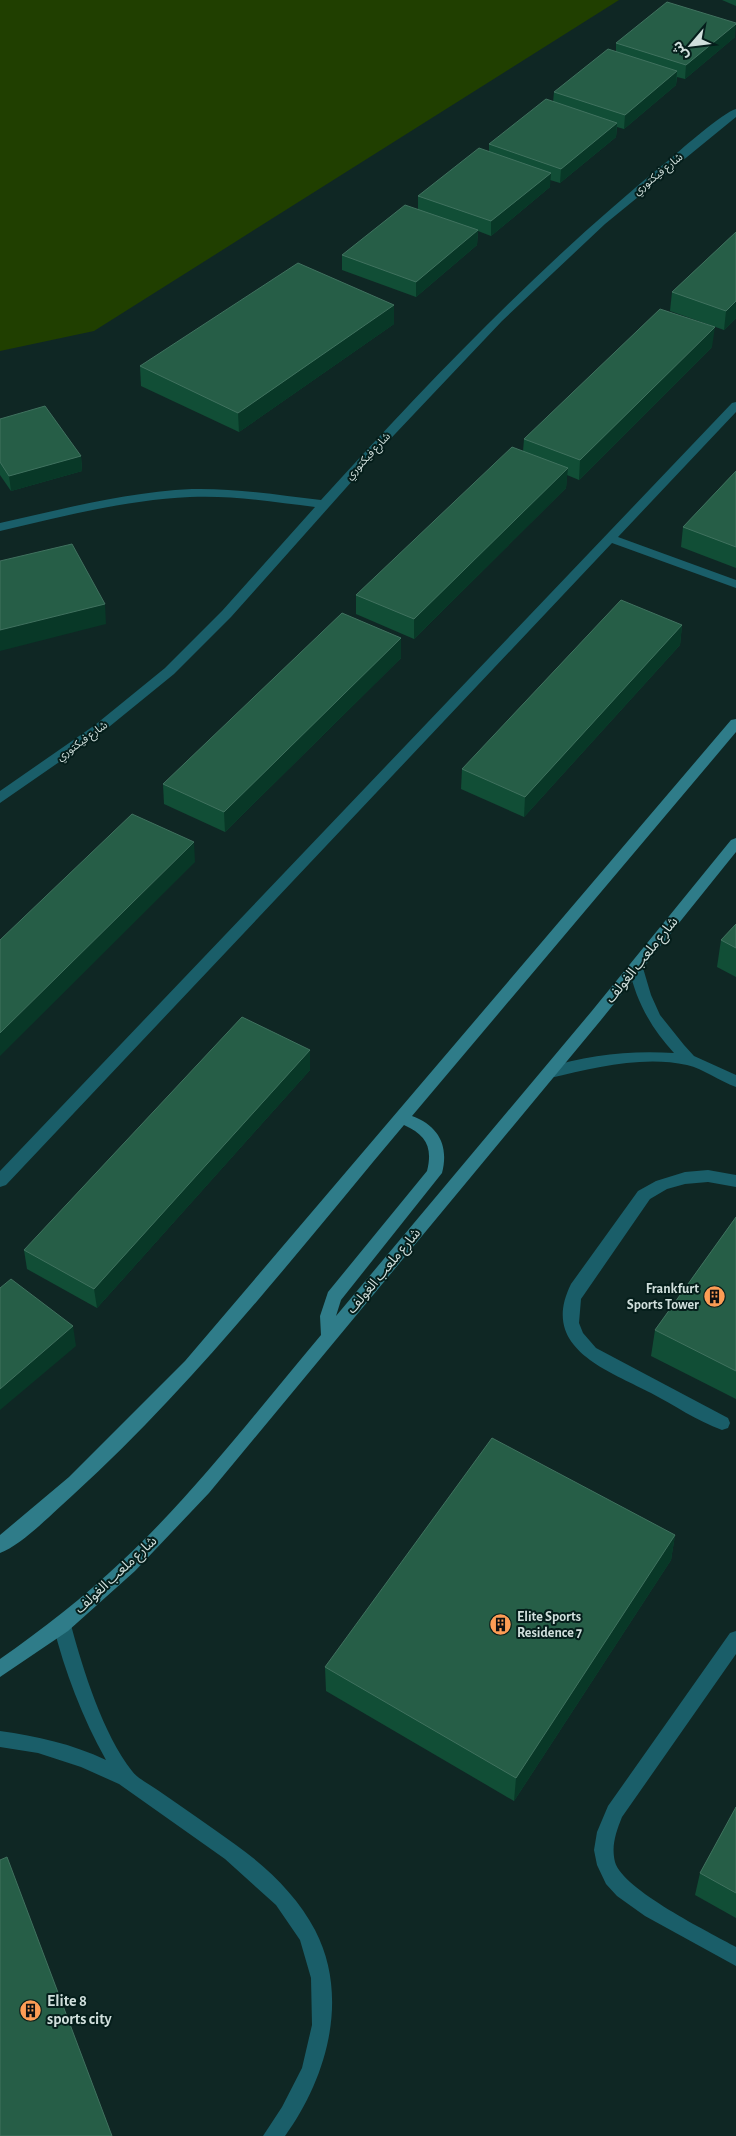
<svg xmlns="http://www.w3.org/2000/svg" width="736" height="2136" font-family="'Alegreya Sans','Noto Sans Arabic',sans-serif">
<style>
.green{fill:#203f00}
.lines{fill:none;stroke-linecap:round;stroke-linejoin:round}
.street{fill:#1a5e69;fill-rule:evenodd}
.secondary{fill:#2f7c89;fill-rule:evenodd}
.wall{fill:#114e36}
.shaded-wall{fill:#083827}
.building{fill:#265e47;stroke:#40725f}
.labels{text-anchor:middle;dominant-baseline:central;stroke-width:4;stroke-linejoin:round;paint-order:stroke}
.far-street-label{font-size:11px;fill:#d0dfdc;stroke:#051e1b}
.street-label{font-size:14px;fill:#d0dfdc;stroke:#051e1b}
.poi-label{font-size:14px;font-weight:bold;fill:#d0dfdc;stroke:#051e1b;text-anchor:end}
.near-poi-label{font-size:16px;font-weight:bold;fill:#d0dfdc;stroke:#051e1b;text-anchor:start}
</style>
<rect width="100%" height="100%" fill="#0f2724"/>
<!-- green -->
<path class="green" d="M0 0H619L94 331 0 351Z"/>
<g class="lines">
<!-- street -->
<g class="street">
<path d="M736 109V117L605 224 502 321 378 452 231 617 174 674 104 731 0 803V791L95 725 165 668 222 611 315 507C274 502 232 495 190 497 126 500 63 516 0 531V523C63 509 127 492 192 489 235 488 278 495 321 500 431 379 543 262 670 159 683 148 722 113 736 109Z"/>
<path d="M736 402V412L618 537 736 580V588L612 543 6 1185 0 1187V1171L732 403Z"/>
<path d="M636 963 643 968 651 995 660 1015 684 1045 694 1056 736 1075V1087C719 1081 704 1069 687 1065 643 1055 593 1068 550 1078L545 1076 542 1072 545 1068C587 1055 630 1050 674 1053 651 1028 636 1001 629 968Z"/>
<path d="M708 1170 736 1175V1187L708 1182 685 1184 667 1189 650 1199 581 1299 579 1323 583 1333 596 1348 728 1418 730 1423 728 1428 722 1430C697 1421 674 1405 651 1393 607 1370 539 1348 571 1284L638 1191 656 1181 685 1172Z"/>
<path d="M62 1617 68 1619 71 1625C83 1670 103 1734 132 1771 138 1779 151 1785 159 1791 185 1809 211 1827 236 1845 267 1867 298 1897 315 1930 350 1997 327 2078 285 2136H263L282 2107 302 2068 312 2025 311 1978 300 1940 276 1905 225 1859 119 1784 81 1767 38 1753 0 1747V1731C37 1736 72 1744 106 1760 82 1717 65 1672 53 1625L56 1619Z"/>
<path d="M736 1631V1654L622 1817C616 1832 611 1846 615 1862 623 1890 709 1932 736 1947V1966L645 1916 617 1896 606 1884 597 1865 594 1850 597 1832 608 1806 730 1633Z"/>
</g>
<!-- secondary -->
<path class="secondary" d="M736 719V732L412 1116C439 1126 449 1146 442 1173L341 1300 336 1316 591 1012 731 840 736 838V852L601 1020 209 1493 135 1571 68 1631 0 1677V1659C43 1629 84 1597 122 1561 195 1493 256 1412 321 1335L320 1316 328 1292 427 1171C433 1147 426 1135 404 1125 298 1251 196 1383 74 1494 56 1510 22 1545 0 1553V1535L69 1477 185 1361 731 720Z"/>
</g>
<!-- wall -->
<g class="wall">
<path d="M722 0H736V6Z"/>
<path d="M735 37 685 79 677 77 676 85 624 129 617 127 616 137 560 183 550 180V187L491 236 478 231 477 245 416 297 342 270V255L418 209V196L489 152V144L553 102 554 92 616 51V43Z"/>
<path d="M736 232V318L724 330 670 311 672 292Z"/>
<path d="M394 324 239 432 141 386 140 366Z"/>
<path d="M712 347 579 480 567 475 566 488 414 639 356 614V595L523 451 524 439Z"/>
<path d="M0 419 81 456 82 471 11 491 0 475Z"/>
<path d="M736 471V568L681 547 683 527Z"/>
<path d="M682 625 680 645 524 817 461 789 462 769Z"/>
<path d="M401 638V658L225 832 164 804 163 784Z"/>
<path d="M736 924V977L717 967 721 940Z"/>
<path d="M310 1050V1070L97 1308 27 1269 24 1250Z"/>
<path d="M736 1217V1399L651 1356 655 1330Z"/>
<path d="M675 1535 671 1560 514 1801 326 1691 325 1667Z"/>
<path d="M736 1807V1918L695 1895 700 1873Z"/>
</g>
<!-- shaded-wall -->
<g class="shaded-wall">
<path d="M736 24 735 37 685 79 686 65Z"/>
<path d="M677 71 676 85 624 129 625 115Z"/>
<path d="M617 123 616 137 560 183 561 169Z"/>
<path d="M551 173 550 187 491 236V221Z"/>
<path d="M478 230 477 245 416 297V282Z"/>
<path d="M736 301V318L724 330 726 311Z"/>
<path d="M394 305V324L239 432 238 413Z"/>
<path d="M715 327 712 347 579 480 580 460Z"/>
<path d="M81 456 82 471 11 491 9 476Z"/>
<path d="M568 468 566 488 414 639V619Z"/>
<path d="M105 604 106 624 0 651V630Z"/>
<path d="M682 625 680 645 524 817 525 797Z"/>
<path d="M401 638V658L225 832 224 812Z"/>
<path d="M194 842 195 862 0 1056V1033Z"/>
<path d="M310 1050V1070L97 1308 94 1289Z"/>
<path d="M73 1326 76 1346 0 1410V1389Z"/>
<path d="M675 1535 671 1560 514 1801 516 1778Z"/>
</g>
<!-- building -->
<g class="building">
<path d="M667 2 736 23V24L686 65 616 43Z"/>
<path d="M608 49 677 71 625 115 554 92Z"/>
<path d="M546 99 617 123 561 169 489 144Z"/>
<path d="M479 148 551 173 491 221 418 196Z"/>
<path d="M405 205 478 230 416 282 342 255Z"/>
<path d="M736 232V301L726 311 672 292Z"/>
<path d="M298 263 394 305 238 413 140 366Z"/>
<path d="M660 309 715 327 580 460 524 439Z"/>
<path d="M45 406 81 456 9 476 0 462V419Z"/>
<path d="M512 447 568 468 414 619 356 595Z"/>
<path d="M736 471V547L683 527Z"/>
<path d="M72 544 105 604 0 630V561Z"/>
<path d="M621 600 682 625 525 797 462 769Z"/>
<path d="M342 613 401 638 224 812 163 784Z"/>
<path d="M132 814 194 842 0 1033V940Z"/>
<path d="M736 924V948L721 940Z"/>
<path d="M242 1017 310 1050 94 1289 24 1250Z"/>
<path d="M736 1217V1371L655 1330Z"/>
<path d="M11 1279 73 1326 0 1389V1288Z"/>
<path d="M492 1438 675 1535 516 1778 325 1667Z"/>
<path d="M736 1807V1893L700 1873Z"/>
<path d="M7 1857 112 2136H0V1860Z"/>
</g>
<!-- icons -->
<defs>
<symbol id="building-disc" viewBox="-11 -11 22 22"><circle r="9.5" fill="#fd9d55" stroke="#051e1b"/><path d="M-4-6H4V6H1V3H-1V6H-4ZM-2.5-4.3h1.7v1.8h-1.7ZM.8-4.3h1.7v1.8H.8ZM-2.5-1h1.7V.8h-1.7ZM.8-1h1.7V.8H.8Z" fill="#111"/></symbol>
</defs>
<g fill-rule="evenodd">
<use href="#building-disc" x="702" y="1284" width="25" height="25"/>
<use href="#building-disc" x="488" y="1612" width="25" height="25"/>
<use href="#building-disc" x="18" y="1998" width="25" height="25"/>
</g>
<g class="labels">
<!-- far-street labels -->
<g class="far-street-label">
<text transform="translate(658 174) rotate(-39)">شارع فيكتوري</text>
<text transform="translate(368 456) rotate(-47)">شارع فيكتوري</text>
<text transform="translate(82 741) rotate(-36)">شارع فيكتوري</text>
</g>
<!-- street labels -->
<g class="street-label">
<text transform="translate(642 960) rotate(-51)">شارع ملعب الغولف</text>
<text transform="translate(384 1271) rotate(-50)">شارع ملعب الغولف</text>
<text transform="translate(116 1575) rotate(-43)">شارع ملعب الغولف</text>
</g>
<!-- poi labels -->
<g class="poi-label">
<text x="699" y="1289">Frankfurt<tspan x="699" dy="16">Sports Tower</tspan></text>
<text x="517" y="1617" text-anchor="start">Elite Sports<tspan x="517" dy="16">Residence 7</tspan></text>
</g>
<!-- near-poi labels -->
<g class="near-poi-label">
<text x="47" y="2001">Elite 8<tspan x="47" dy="18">sports city</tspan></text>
</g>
</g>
<!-- north arrow -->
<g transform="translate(691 45) rotate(242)" stroke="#051e1b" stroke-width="4" paint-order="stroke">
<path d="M0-4L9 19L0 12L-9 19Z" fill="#d0dfdc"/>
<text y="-8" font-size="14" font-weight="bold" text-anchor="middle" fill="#d0dfdc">ش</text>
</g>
</svg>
